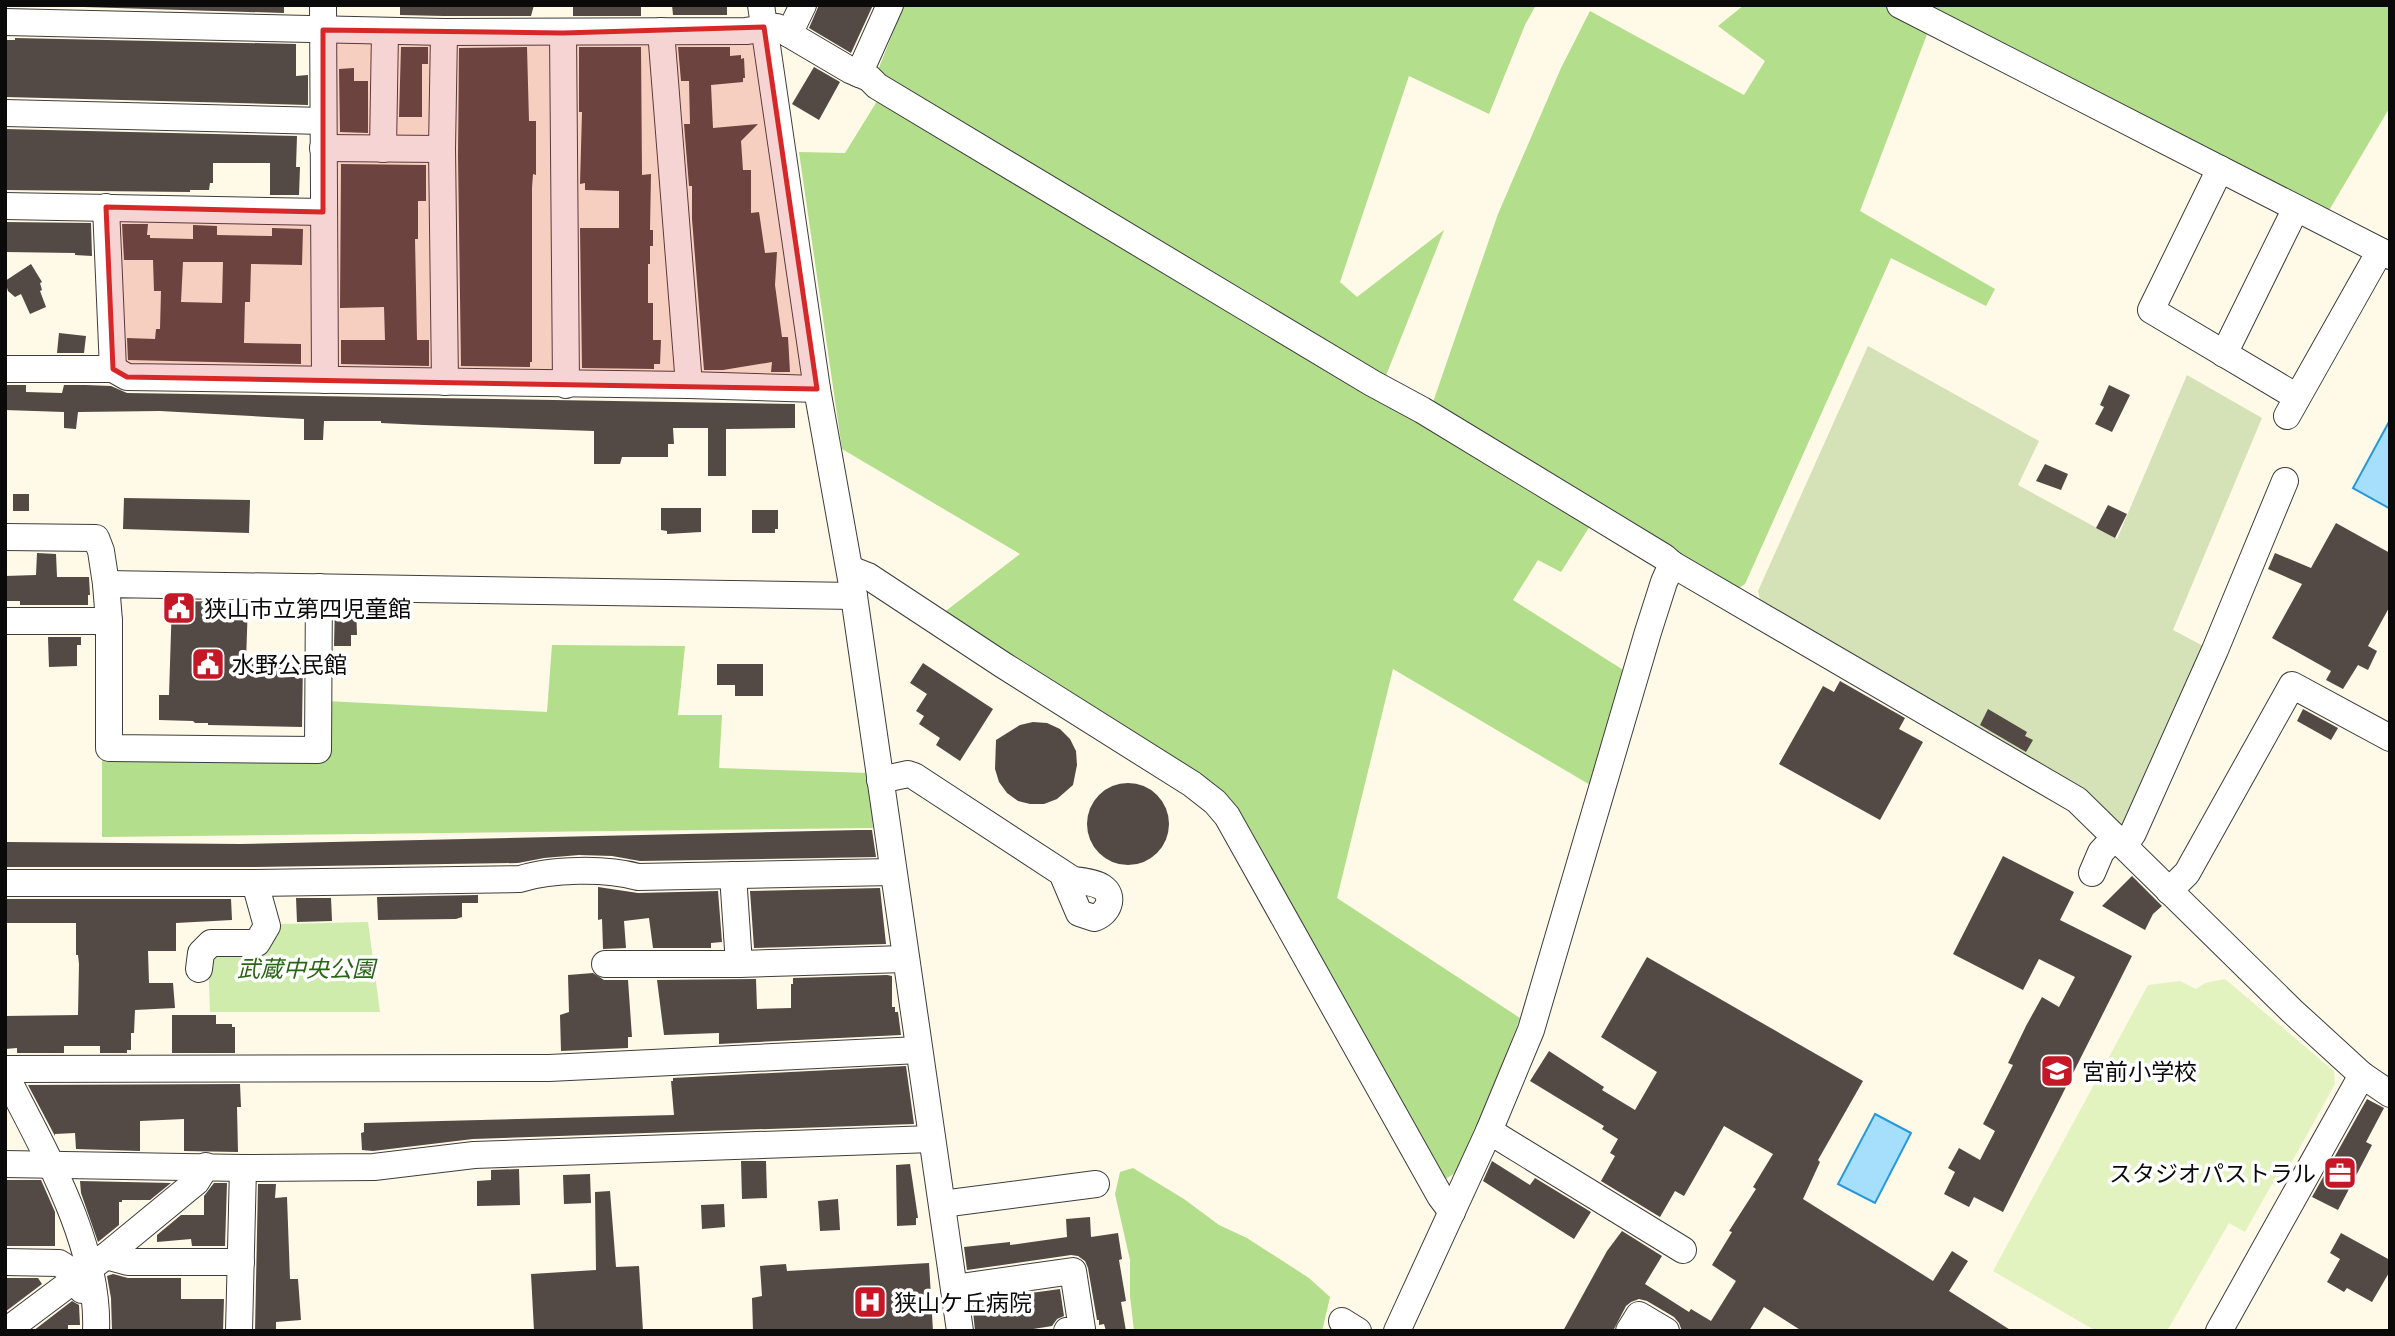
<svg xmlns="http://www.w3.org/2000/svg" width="2395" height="1336" font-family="Lora,'Noto Sans JP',serif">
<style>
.green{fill:#d0ecad}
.forest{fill:#b3de8b}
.cemetery{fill:#d5e2b7}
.pitch{fill:#e3f3c0}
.water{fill:#a6dffc;stroke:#2698da;stroke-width:2}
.building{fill:#534a45;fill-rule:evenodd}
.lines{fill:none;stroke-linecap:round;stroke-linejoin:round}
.minor-casing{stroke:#3d3d3d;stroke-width:28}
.minor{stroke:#fff;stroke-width:26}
.marked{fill:#d62828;fill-opacity:0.2;stroke:#d62828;stroke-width:5;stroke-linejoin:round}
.labels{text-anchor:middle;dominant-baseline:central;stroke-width:7;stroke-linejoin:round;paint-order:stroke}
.poi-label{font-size:23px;fill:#0a0a0a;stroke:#fff;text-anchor:start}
.park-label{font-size:23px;font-style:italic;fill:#296616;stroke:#fff}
</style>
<rect width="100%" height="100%" fill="#fff9e7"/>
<!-- green -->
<path class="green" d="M368 922 380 1012H210L208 957 265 949 280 924Z"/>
<!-- forest -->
<g class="forest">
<path d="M904 5H1536L1525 25 1489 114 1409 76 1340 282 1357 297 1444 230 1385 378 1432 405 1498 214 1561 68 1590 11 1744 95 1765 61 1718 26 1744 5H1883L1929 29 1860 211 1995 289 1986 306 1891 258 1745 584 1734 591 1600 510 1561 572 1538 560 1513 600 1628 673 1592 786 1393 669 1337 898 1520 1018 1462 1169 1442 1181 1245 824 938 617 1020 554 842 449 799 152 845 153 887 85 876 75Z"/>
<path d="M1915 5H2390V107L2328 212Z"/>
<path d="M552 645 685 646 678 715H722L719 768 869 773 873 828 102 837V757L324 755 326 701 547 712Z"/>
<path d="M1133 1168 1184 1199 1219 1225 1247 1238 1309 1278 1330 1297 1322 1331H1134L1130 1296V1260L1115 1194 1120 1172Z"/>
</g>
<!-- cemetery -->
<path class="cemetery" d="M1868 346 2039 441 2018 485 2117 539 2187 375 2262 418 2173 630 2207 648 2122 828 2096 799 1760 600 1758 591Z"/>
<!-- pitch -->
<path class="pitch" d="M2225 979 2334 1071 2335 1084 2278 1187 2272 1184 2245 1232 2229 1223 2167 1331H2096L1993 1271 2148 985 2180 981 2196 989 2205 983Z"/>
<!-- water -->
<g class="water">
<path d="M2390 420V506L2389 508 2353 488Z"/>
<path d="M1875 1114 1911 1133 1875 1203 1838 1184Z"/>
</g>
<!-- building -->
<g class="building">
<path d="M18 5H284V13Z"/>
<path d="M400 5H534L531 16H444L400 15Z"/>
<rect x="573" y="5" width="68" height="11"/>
<path d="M672 5H727V15H673Z"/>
<path d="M819 5H873L851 53 809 28Z"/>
<path d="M15 38 296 44V76L308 75V105L6 97V40H15Z"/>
<path d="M401 47H428V64H422V117H399Z"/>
<path d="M527 47 529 121H536V175L533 174 532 188V362H530V367L461 366 458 156 459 48Z"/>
<path d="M579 47H641L642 175 651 174 650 230H653V246H650V264H648V303H653V340H661L660 364H654V369L582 368 580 228H619V191L585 190V183L580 184 582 112H579Z"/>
<path d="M678 47H730V56L741 55V59L744 58 745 78H743V82L711 85 713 128 758 124 741 141 743 170H751V213L759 212 765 253 777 252 775 285 782 337H788L790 372H771L772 362 723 370H704L692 219V186H689L684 124H690L689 81H681Z"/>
<path d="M814 67 840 82 819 120 792 104Z"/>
<path d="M354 68V81H368V133L340 132 339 69Z"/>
<path d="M5 129 297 136 296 167H300L299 195H270V163H213V183H210L209 190H190V192L5 190Z"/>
<path d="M341 164 426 165V201H418V239H415L417 340H429V366L341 364V340H385L384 307 340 308Z"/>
<path d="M5 222 91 223 92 256 75 255V253L5 252Z"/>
<path d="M122 224H148L147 235H150V238L193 239V225L217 226V235L272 236V228L303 229 302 265 251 264 250 302H245L244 343 301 344V364L128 360 127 338 155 339 156 329H160L161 291H154L153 260H124ZM183 262H223L222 303 181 302Z"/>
<path d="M31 264 42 282 40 283 42 290 40 291 46 307 30 314 21 294 15 297 8 291 5 281Z"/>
<path d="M59 333 86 336 84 353H57Z"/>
<path d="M5 385H26V392L62 393 64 385H86L111 386 127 393 795 404V428L726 429V476H708V428H673L674 444H668V457H622L620 464H594V431L424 425 381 423V421H324L323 440H304V419L160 411 78 412 76 429 64 428V412L5 410Z"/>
<path d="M2109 385 2130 395 2112 432 2095 424 2104 407 2100 405Z"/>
<path d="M2045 464 2068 474 2061 490 2036 481Z"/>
<rect x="13" y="494" width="16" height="17"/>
<path d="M124 498 250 500 249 533 123 529Z"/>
<path d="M2108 505 2127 514 2115 538 2096 528Z"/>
<path d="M661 508H701V532L667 534V531L661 530Z"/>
<path d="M752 510H778V529H775V533H752Z"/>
<path d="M2336 523 2390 553V606L2368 646 2377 651 2368 670 2358 665 2343 689 2326 680 2331 671 2272 638 2302 584 2268 569 2275 553 2311 568Z"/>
<path d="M37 553 56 554 57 577H89L90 595H88V605H20V601H5V576L36 575Z"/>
<path d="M172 601 248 602 246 662H303L302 727 208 725V723H195L193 721 159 720V695H169Z"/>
<path d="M335 604H356L357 635H351V646H334Z"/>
<path d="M48 637H81V645H77V666L49 667Z"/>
<path d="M923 663 993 709 960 761 936 745 940 738 919 724 924 716 916 711 927 694 910 683Z"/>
<path d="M717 664H763V696H735V685H717Z"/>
<path d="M1840 681 1905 718 1899 729 1923 742 1880 820 1779 764 1823 686 1834 692Z"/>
<path d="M1988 709 2027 732 2025 736 2033 740 2026 752 1980 725Z"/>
<path d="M2303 709 2338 728 2331 740 2297 721Z"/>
<path d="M1033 722 1047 723 1060 729 1070 739 1076 751 1077 765 1073 785 1057 799 1044 804H1030L1018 801 1007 793 999 782 995 769 996 740 1020 725Z"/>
<circle cx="1128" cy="824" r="41"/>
<path d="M858 830H872L876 857 640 861 612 856 579 855 544 858 518 863 255 867H7V842L240 844Z"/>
<path d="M2003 856 2074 892 2060 920 2132 956 2003 1212 1974 1197 1969 1207 1944 1194 1955 1172 1948 1168 1959 1148 1980 1160 1995 1131 1983 1124 2013 1065 2008 1063 2026 1026 2042 997 2059 1007 2075 977 2039 959 2023 990 1953 954Z"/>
<path d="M2132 876 2162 906 2153 914 2145 930 2102 906Z"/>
<path d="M598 887 638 893 718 891 722 942 711 943V948H653L649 918 624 921 626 948 603 949 602 919 598 920Z"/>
<path d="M880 888 886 944 754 948 750 891Z"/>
<path d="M478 895V903H462V917L456 919 378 920 377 897Z"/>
<path d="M296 898H331L332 921 297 922Z"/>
<path d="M5 899H231L232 920 176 923V951H148L149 983H173L175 1008 135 1010 134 1033H131V1050H127V1053H100V1046H64V1053H17V1048L5 1049V1016L78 1015 79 964 78 955H76V923H5Z"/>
<path d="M1647 957 1863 1081 1818 1160 1820 1162 1803 1199 1933 1281 1952 1251 1968 1261 1949 1291 2012 1331H1802L1764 1307 1749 1331H1682L1679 1323 1674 1317 1647 1301 1639 1299 1631 1302 1626 1306 1613 1331H1563L1607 1251 1622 1231 1662 1256 1645 1284 1689 1312 1691 1309 1711 1321 1736 1281 1712 1265 1732 1232 1729 1231 1756 1189 1753 1187 1773 1154 1724 1126 1684 1196 1675 1191 1660 1217 1601 1181 1615 1156 1610 1153 1618 1139 1602 1129 1604 1126 1530 1081 1549 1051 1604 1087 1602 1090 1635 1110 1657 1072 1601 1037Z"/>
<path d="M593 973 604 980H628L632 1037H628V1048L561 1051 560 1015 569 1012 568 975Z"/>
<path d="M887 975 892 976V1007H895V1012H898L901 1035 719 1044V1033L664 1035 657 980 756 979 757 1009 791 1008V984H793V978Z"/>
<path d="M172 1015H216V1024H232V1027H235V1053H172Z"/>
<path d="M906 1066 914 1124 473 1139 373 1151 362 1150 361 1133 364 1132V1123L674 1115 671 1081H673V1078Z"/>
<path d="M240 1084 241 1107H237L238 1152 184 1151V1119L140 1121V1151L76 1149 75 1133 55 1134V1136L28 1085Z"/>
<path d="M2367 1099 2384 1108 2366 1142 2372 1145 2338 1210 2312 1197Z"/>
<path d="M741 1161H766L767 1198 742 1199Z"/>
<path d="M1492 1161 1530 1185 1535 1178 1591 1212 1574 1239 1483 1181Z"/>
<path d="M910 1164 918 1218H916V1225L897 1226 896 1165Z"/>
<path d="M519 1169 520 1205 477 1206V1181L491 1180V1170Z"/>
<path d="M590 1174 591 1203 564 1204 563 1175Z"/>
<path d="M5 1180H41L55 1212V1246H5Z"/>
<path d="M80 1181 171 1183 150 1200H122V1202H119V1225L98 1242 81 1193Z"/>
<path d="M214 1183H227L225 1246H192L191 1239 157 1242V1235L181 1215H204V1196Z"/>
<path d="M258 1184H276L275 1198 287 1197 290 1279H298L301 1320 276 1322V1331H255Z"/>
<path d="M610 1191 616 1267 639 1266 643 1331H534L531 1274 596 1270 595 1192Z"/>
<path d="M838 1199 840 1230 820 1231 818 1201Z"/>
<path d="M724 1204 725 1227 702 1229 701 1205Z"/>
<path d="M1090 1217 1091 1237 1118 1233 1122 1259 1119 1260 1126 1301 1121 1302 1126 1331H1106L1104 1324 1099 1325V1320H1097L1088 1268 1085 1261 1078 1256 1071 1255 967 1270 964 1247 1010 1242V1245L1067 1237 1066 1219Z"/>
<path d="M2341 1233 2390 1260V1271L2372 1302 2347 1288 2344 1292 2327 1282 2340 1259 2330 1253Z"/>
<path d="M929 1263 933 1331H881V1329L753 1331 752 1298 762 1296 760 1266 786 1264 787 1271Z"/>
<path d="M113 1274 128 1278H181V1299H224L223 1331H112L111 1298 107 1276Z"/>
<path d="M5 1278H38L42 1284 5 1312Z"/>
<path d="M1060 1289 1064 1316 1057 1319 1052 1326 1021 1331H975L972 1301Z"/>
<path d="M72 1301 79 1305 80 1325H68V1331H33Z"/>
</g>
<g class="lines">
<defs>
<g id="minor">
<path d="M323 5 325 380"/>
<path d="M761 5 817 389 854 596 960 1331"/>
<path d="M1900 5 2390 256"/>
<path d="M5 22 444 32 746 31 777 27 850 70 869 78 877 86 1372 383 1422 410 1664 557 1672 564 2077 800 2292 1011 2362 1075 2390 1094"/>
<path d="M661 31 689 385"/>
<path d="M444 32 442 149 445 382"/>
<path d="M563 33 566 385"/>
<path d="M789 34 803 5"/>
<path d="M859 74 890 5"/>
<path d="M5 113 323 121"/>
<path d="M323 148 442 149"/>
<path d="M383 149 385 31"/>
<path d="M2220 169 2151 310 2297 397"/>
<path d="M5 206 323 212"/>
<path d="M106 207 113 369"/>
<path d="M2224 354 2296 208"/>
<path d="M5 369H113L127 377 689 385 817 389"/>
<path d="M2287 416 2380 251"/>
<path d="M5 537 96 538 101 551 106 584"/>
<path d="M850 569 868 576 1003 665 1192 784 1215 802 1227 816 1440 1196 1452 1212"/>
<path d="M5 621H109V748L318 750 319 587"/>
<path d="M109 621 106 584 854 596"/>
<path d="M880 780 908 774 914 776 1073 880C1082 881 1094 882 1102 887 1116 896 1108 914 1094 918L1079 913 1062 873"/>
<path d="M2124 846 2133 833 2215 650 2285 481"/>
<path d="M2092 873 2101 852 2115 837"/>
<path d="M733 875 739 964"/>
<path d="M5 883H255L520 879C551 869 606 868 638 877L893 872"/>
<path d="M2169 891 2187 873 2292 685 2390 738"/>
<path d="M605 964H739L905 959"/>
<path d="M199 969 201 953 211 943H257L267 926 255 883"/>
<path d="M5 1069 549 1068 919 1050"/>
<path d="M5 1074C43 1149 100 1245 96 1331"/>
<path d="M1489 1131 1683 1250"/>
<path d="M5 1164 243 1168 374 1167 474 1155 932 1139"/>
<path d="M942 1204 1096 1184"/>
<path d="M106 1256 128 1262H241"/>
<path d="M5 1262 59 1263 79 1276 82 1290"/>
<path d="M954 1288 1073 1271 1082 1329 1067 1331"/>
<path d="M1342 1321 1358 1331"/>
<path d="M6 1331 106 1256 196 1182 206 1166"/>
<path d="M239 1331 243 1168"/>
<path d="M1397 1331 1489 1131 1531 1030 1648 632 1664 582 1672 564"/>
<path d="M1629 1331 1639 1315 1666 1331"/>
<path d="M2219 1331 2362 1075"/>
</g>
</defs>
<!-- minor casing -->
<use href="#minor" class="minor-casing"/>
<!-- minor -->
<use href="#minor" class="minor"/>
</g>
<!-- marked area -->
<path class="marked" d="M764 27 817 389 127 377 113 369 106 207 323 212V30L563 33Z"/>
<!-- icons -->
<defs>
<symbol id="civic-square" viewBox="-11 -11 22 22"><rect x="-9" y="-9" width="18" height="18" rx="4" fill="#c51725" stroke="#fff"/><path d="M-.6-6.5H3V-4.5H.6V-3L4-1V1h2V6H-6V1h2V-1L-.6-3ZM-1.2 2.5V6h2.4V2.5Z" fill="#fff"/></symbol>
<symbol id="school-square" viewBox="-11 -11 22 22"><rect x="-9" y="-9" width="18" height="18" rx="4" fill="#c51725" stroke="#fff"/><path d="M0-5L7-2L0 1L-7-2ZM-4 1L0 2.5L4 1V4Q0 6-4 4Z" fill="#fff"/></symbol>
<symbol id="office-square" viewBox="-11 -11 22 22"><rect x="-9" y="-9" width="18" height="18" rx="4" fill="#c51725" stroke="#fff"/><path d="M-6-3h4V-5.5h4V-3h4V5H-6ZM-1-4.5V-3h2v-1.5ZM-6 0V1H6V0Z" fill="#fff"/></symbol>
<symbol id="hospital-square" viewBox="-11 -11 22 22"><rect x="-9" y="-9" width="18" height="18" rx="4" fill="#c51725" stroke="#fff"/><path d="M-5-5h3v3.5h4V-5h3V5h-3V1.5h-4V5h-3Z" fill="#fff"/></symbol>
</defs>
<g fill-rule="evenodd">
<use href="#civic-square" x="160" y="589" width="38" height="38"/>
<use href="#civic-square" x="189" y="645" width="38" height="38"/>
<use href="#school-square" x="2038" y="1052" width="38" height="38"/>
<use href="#office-square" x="2321" y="1154" width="38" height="38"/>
<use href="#hospital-square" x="851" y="1283" width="38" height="38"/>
</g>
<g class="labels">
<!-- poi labels -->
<g class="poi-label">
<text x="204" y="608">狭山市立第四児童館</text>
<text x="232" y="664">水野公民館</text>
<text x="2082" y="1071">宮前小学校</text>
<text x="2316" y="1173" text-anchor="end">スタジオパストラル</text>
<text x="894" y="1302">狭山ケ丘病院</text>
</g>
<!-- park labels -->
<g class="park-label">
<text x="306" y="968">武蔵中央公園</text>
</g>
</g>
<!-- border -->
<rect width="2395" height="1336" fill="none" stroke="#0a0a0a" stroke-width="14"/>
</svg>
